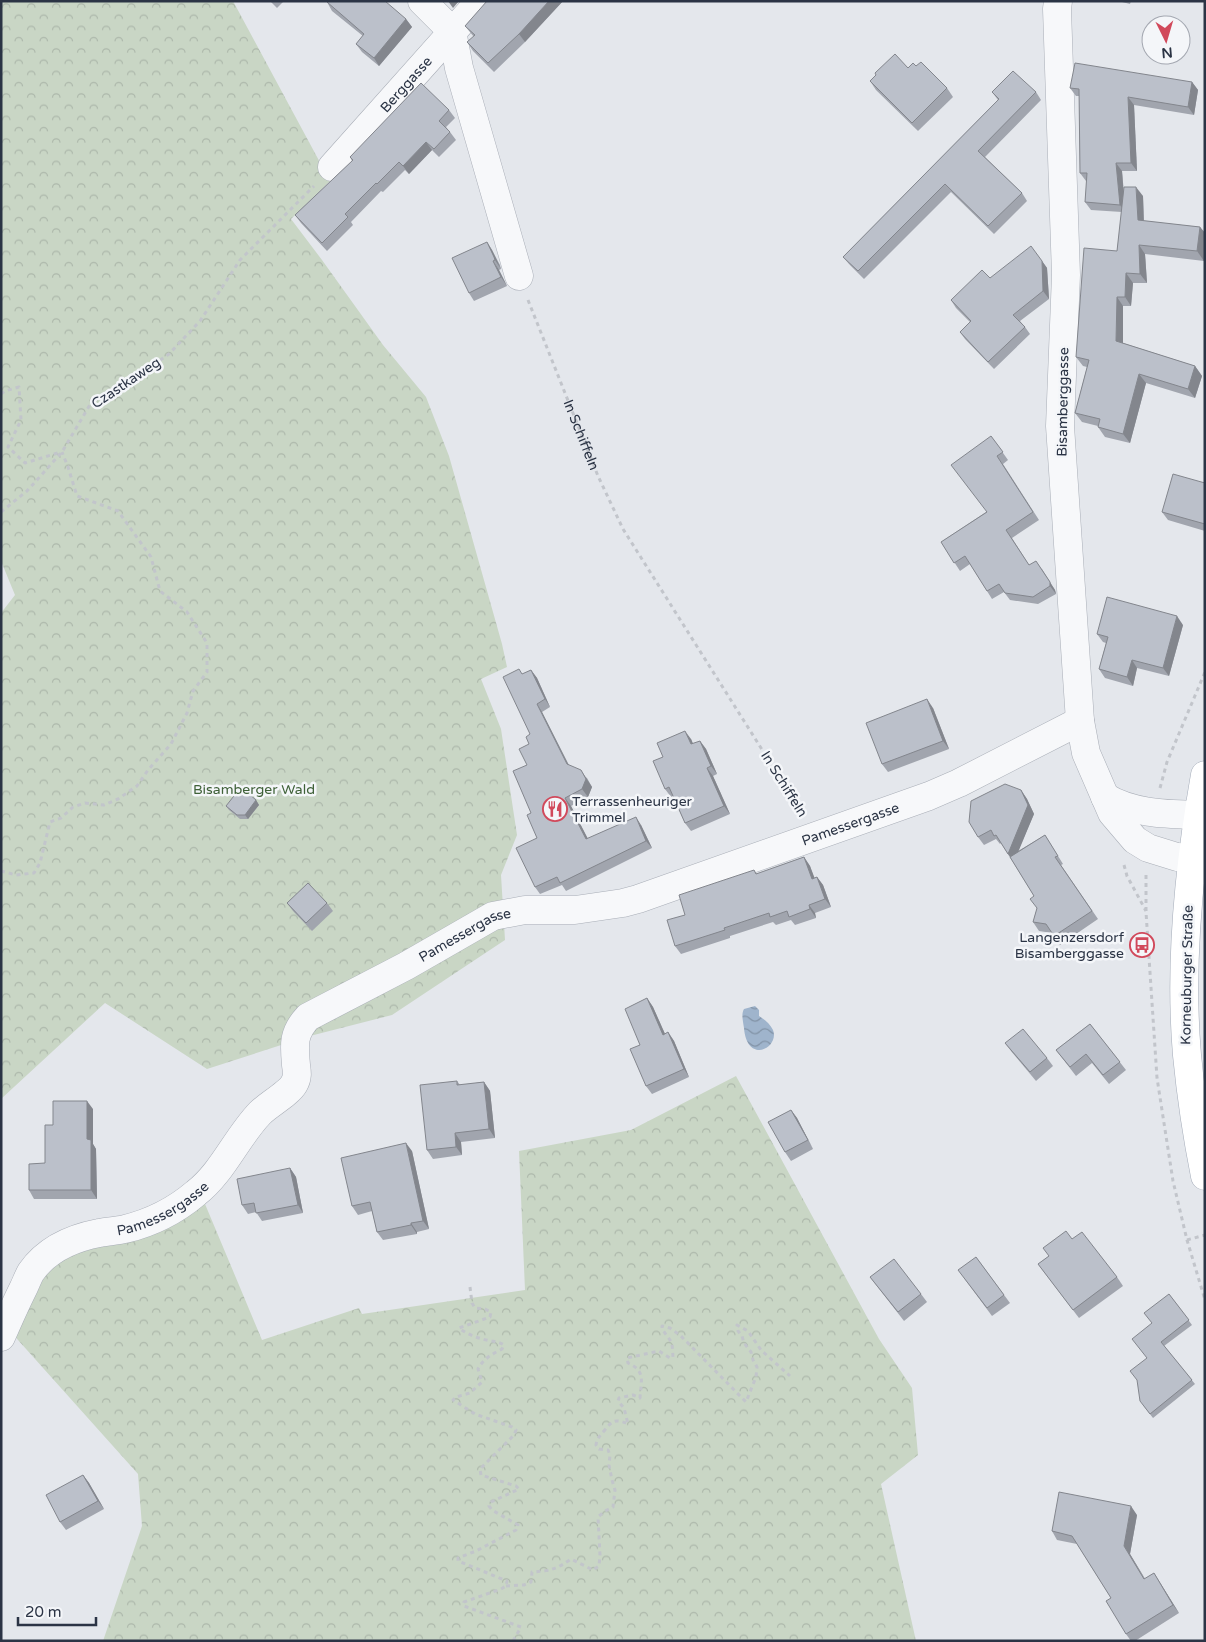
<svg xmlns="http://www.w3.org/2000/svg" width="1206" height="1642" font-family="'Varela Round',sans-serif">
<style>
.forest{fill:url(#forest-crowns)}
.water{fill:url(#water-waves)}
.lines{fill:none;stroke-linecap:round;stroke-linejoin:round}
.minor-casing{stroke:#a9aeb7;stroke-width:29}
.major-casing{stroke:#a3abb8;stroke-width:29}
.path{stroke:#c2c5cb;stroke-width:3;stroke-dasharray:4 4;stroke-linecap:butt}
.minor{stroke:#f7f8fa;stroke-width:28}
.major{stroke:#fff;stroke-width:28}
.wall{fill:#a1a5ae}
.shaded-wall{fill:#83868d}
.building{fill:#bbc0ca;stroke:#83868d}
.labels{text-anchor:middle;dominant-baseline:central;stroke-width:5;stroke-linejoin:round;paint-order:stroke}
.street-label{font-size:14px;fill:#2b3445;stroke:#f4f6f9}
.park-label{font-size:14px;fill:#3f6138;stroke:#f4f6f9}
.poi-label{font-size:14px;fill:#2b3445;stroke:#f4f6f9;text-anchor:start}
</style>
<defs>
<pattern id="forest-crowns" width="20" height="18" patternUnits="userSpaceOnUse" patternTransform="scale(1.25)"><rect width="20" height="18" fill="#c9d6c5"/><path d="M2 6a3 3 0 1 1 6 0M12 15a3 3 0 1 1 6 0" fill="none" stroke="#adb8ab"/></pattern>
<pattern id="water-waves" width="16" height="10" patternUnits="userSpaceOnUse" patternTransform="scale(1.25)"><rect width="16" height="10" fill="#9fb4cc"/><path d="M0 5q4-4 8 0t8 0" fill="none" stroke="#8293a7"/></pattern>
</defs>
<rect width="100%" height="100%" fill="#e4e7ec"/>
<!-- forest -->
<g class="forest">
<path d="M1 1H233L330 181 291 219 322 260 383 345 426 397 449 456 502 644 507 667 481 679 501 729 517 835 501 875 505 940 392 1015 306 1037 207 1069 105 1003 1 1099V613L15 595 1 561Z"/>
<path d="M736 1076 879 1339 912 1388 918 1455 881 1484 916 1641H103L142 1526 138 1474 1 1321 46 1251 205 1204 262 1340 359 1308 362 1314 525 1290 519 1151 631 1130Z"/>
</g>
<!-- water -->
<path class="water" d="M755 1006 759 1010V1016C765 1020 770 1024 773 1030 780 1048 747 1065 744 1028 743 1021 741 1014 744 1009Z"/>
<g class="lines">
<defs>
<g id="minor">
<path d="M422 1 452 31 459 68 519 276"/>
<path d="M1058 1 1057 9 1066 275 1060 426 1080 721 1086 753 1112 813 1135 840 1148 848 1177 857 1192 859"/>
<path id="s2" d="M332 167 480 1"/>
<path d="M1105 797C1133 814 1167 814 1198 815"/>
<path id="s3" d="M1 1337C8 1321 15 1305 23 1289 26 1283 28 1277 31 1272 47 1249 73 1238 99 1233 108 1231 117 1231 125 1229 150 1223 176 1210 196 1193 223 1172 236 1138 260 1113 268 1105 289 1093 294 1084 298 1077 297 1072 296 1065 294 1044 293 1033 308 1017L406 966 493 916 525 910H575L623 903 638 899 929 796 959 783 1080 721"/>
</g>
<path id="major" d="M1205 775C1189 866 1179 963 1187 1055 1191 1096 1197 1136 1205 1176"/>
</defs>
<!-- minor casing -->
<use href="#minor" class="minor-casing"/>
<!-- major casing -->
<use href="#major" class="major-casing"/>
<!-- path -->
<g class="path">
<path id="s1" d="M528 300 598 476 623 529 802 813"/>
<path d="M1 394 5 391 19 387 21 420 8 447 25 463 61 452"/>
<path d="M1 512 27 491 62 452 91 403 126 384 169 354 200 321 240 260 314 186"/>
<path d="M1160 788 1167 762 1205 672"/>
<path d="M1124 865 1127 876 1146 911"/>
<path d="M1 871 16 875 34 873 40 863 50 822 61 818 73 807 85 803 104 805 118 799 137 786 148 770 171 744 187 713 193 691 207 672V643L187 612 160 591 151 557 118 511 77 496 68 467 62 452"/>
<path d="M1146 875V912L1157 1078 1173 1181 1187 1240 1205 1300"/>
<path d="M1187 1240 1205 1235"/>
<path d="M470 1287 472 1303 475 1308 485 1309 491 1312 490 1317 459 1328C468 1335 480 1339 491 1341 497 1342 499 1342 504 1345L502 1349C492 1354 483 1359 478 1369L482 1382 470 1393 456 1397 453 1400 475 1414 512 1427 516 1430 514 1435 480 1469 481 1475 516 1486 519 1489 491 1502 489 1506 492 1510 518 1525 516 1530 476 1551 458 1558V1561L507 1581 506 1586 501 1589 464 1602V1606L521 1627 513 1641"/>
<path d="M506 1586 524 1585 531 1582 532 1572C550 1571 557 1569 571 1559L593 1570 599 1566 600 1555 598 1517 605 1511 613 1507 615 1490 612 1480 609 1465 610 1455 608 1450 599 1449 596 1445C597 1438 600 1436 604 1431 612 1421 615 1418 628 1424L624 1408 618 1401 619 1398 633 1395 640 1398C641 1381 646 1371 628 1363L627 1358 659 1351 670 1358 673 1357 672 1343 662 1329V1326L670 1328 681 1336 746 1402 756 1377 757 1367 753 1360 751 1352 744 1343 742 1336 738 1331 737 1325 748 1331 761 1350 790 1376"/>
</g>
<!-- minor -->
<use href="#minor" class="minor"/>
<!-- major -->
<use href="#major" class="major"/>
</g>
<!-- wall -->
<g class="wall">
<path d="M270 1H284L277 8Z"/>
<path d="M563 1 525 42 494 72 473 51 467 42 474 37 465 26 486 3Z"/>
<path d="M1118 1H1131L1130 4Z"/>
<path d="M327 2 406 19 412 27 379 66 362 52 356 44 363 36 332 11Z"/>
<path d="M916 66 947 88 953 97 918 131 876 90 870 81 908 68Z"/>
<path d="M1192 82 1198 90 1194 115 1134 105 1137 171H1122L1124 193 1143 196 1144 221 1200 227 1205 233 1204 261 1145 254 1147 283H1133L1131 306H1123V343L1195 366 1202 376 1195 398 1146 383 1130 443 1105 437 1098 427V426L1082 422 1075 413 1087 367 1083 366 1076 357 1117 251 1122 212 1091 210 1085 202 1087 181H1086L1080 173 1079 96H1076L1070 88Z"/>
<path d="M992 92H1036L1041 100 985 157 1022 193 1027 201 994 234 951 192 864 279 849 264 843 257 998 100Z"/>
<path d="M449 110 455 118 446 127 450 132 456 140 439 157 432 150 409 174 405 170 383 192 381 191 351 222 353 225 327 251 301 223 295 215 352 161 350 157Z"/>
<path d="M487 242 492 250 500 265 501 269 499 270 507 286 474 301 469 293Z"/>
<path d="M1042 261 1047 268 1049 299 1020 321 1025 327 1030 334 994 369 965 339 960 332 970 322 956 308 951 300 990 278Z"/>
<path d="M991 436 1008 460 1003 464 1039 520 1012 538 1029 565 1042 569 1055 590 1056 594 1038 604 1010 600 1004 592 992 599 970 564 960 571 941 542 986 512Z"/>
<path d="M1205 483V531L1168 520 1162 512Z"/>
<path d="M1183 625 1169 676 1137 668 1133 686 1105 678 1099 669 1106 643 1103 642 1097 634Z"/>
<path d="M531 670 537 678 550 707 542 712 569 765 587 778 592 787 588 797 571 806 588 839 641 825 652 848 566 891 562 885 540 894 535 887 537 838 531 813 527 765 530 734 523 674Z"/>
<path d="M933 708 949 749 888 772 882 764Z"/>
<path d="M691 739 693 744 700 741 706 749 717 774 713 776 730 814 691 831 685 823 673 796 671 797 665 789 663 757Z"/>
<path d="M1021 790 1027 799 1034 814 1018 851 1045 835 1063 864 1061 865 1098 919 1060 945 1052 933 1039 931 1033 922 1037 908 1034 896 1001 843 1000 844 996 839 984 845 978 837Z"/>
<path d="M256 800 259 805 248 819H240L229 810 226 806Z"/>
<path d="M804 857 810 866 814 878 817 877 823 885 831 907 815 913 816 918 795 925 791 920 776 925 773 922 730 936V938L681 954 675 946 754 870 757 874Z"/>
<path d="M287 903H327L333 911 312 931 293 911Z"/>
<path d="M647 998 653 1007 665 1034 668 1032 674 1041 689 1077 652 1094 646 1086 640 1045Z"/>
<path d="M1090 1024 1126 1070 1109 1084 1092 1063 1076 1076 1056 1050Z"/>
<path d="M1005 1043 1047 1058 1053 1066 1036 1081 1011 1051Z"/>
<path d="M457 1081 460 1085 484 1082 490 1091 495 1138 461 1142 462 1155 433 1159 427 1150Z"/>
<path d="M93 1109V1144L96 1149 97 1199H34L29 1190 45 1163 53 1125Z"/>
<path d="M791 1110 797 1118 813 1149 791 1161 785 1152Z"/>
<path d="M412 1151 429 1229 417 1232V1234L383 1240 377 1232 372 1211 358 1215 352 1206Z"/>
<path d="M290 1168 296 1177 303 1213 262 1221 256 1212 248 1214 242 1205Z"/>
<path d="M1072 1239 1117 1277 1123 1286 1079 1318 1038 1264Z"/>
<path d="M976 1257 1010 1303 992 1316 964 1278Z"/>
<path d="M870 1277 921 1294 927 1302 904 1321Z"/>
<path d="M1169 1294 1192 1325 1164 1346 1195 1384 1153 1418 1143 1405 1147 1358 1152 1323Z"/>
<path d="M83 1475 89 1483 104 1509 66 1530 60 1522Z"/>
<path d="M1137 1515 1130 1554 1145 1579 1154 1573 1179 1613 1135 1641H1131L1126 1634 1111 1598 1077 1544 1057 1540 1052 1531Z"/>
</g>
<!-- shaded-wall -->
<g class="shaded-wall">
<path d="M448 1H459L453 8Z"/>
<path d="M549 1H563L525 42 519 34Z"/>
<path d="M406 19 412 27 379 66 374 58Z"/>
<path d="M1192 82 1198 90 1194 115 1188 107Z"/>
<path d="M1128 97 1134 105 1137 171 1131 163Z"/>
<path d="M426 142 432 150 409 174 403 166Z"/>
<path d="M1116 163 1122 171 1125 213 1120 205Z"/>
<path d="M1136 187 1143 196 1144 230 1138 220Z"/>
<path d="M1200 227 1205 233 1204 261 1197 251Z"/>
<path d="M487 242 492 250 501 269 495 260Z"/>
<path d="M1139 245 1145 254 1147 283 1140 274Z"/>
<path d="M493 261 499 270 507 286 501 277Z"/>
<path d="M1042 261 1047 268 1049 299 1043 291Z"/>
<path d="M1126 273 1133 283 1131 306 1125 297Z"/>
<path d="M1117 297 1123 306V350L1116 341Z"/>
<path d="M1195 366 1202 376 1195 398 1188 389Z"/>
<path d="M1139 374 1146 383 1130 443 1123 434Z"/>
<path d="M1036 561 1055 590 1056 594 1050 586Z"/>
<path d="M1177 616 1183 625 1169 676 1163 668Z"/>
<path d="M1132 660 1137 668 1133 686 1127 677Z"/>
<path d="M531 670 537 678 550 707 545 699Z"/>
<path d="M927 699 933 708 949 749 943 741Z"/>
<path d="M537 704 542 712 572 772 567 764Z"/>
<path d="M685 731 691 739 697 753 691 744Z"/>
<path d="M700 741 706 749 717 774 711 766Z"/>
<path d="M707 768 713 776 730 814 724 806Z"/>
<path d="M581 770 592 787 588 797 582 789Z"/>
<path d="M1021 790 1027 799 1034 814 1014 862 1008 854Z"/>
<path d="M565 798 571 806 592 847 586 839Z"/>
<path d="M256 800 259 805 248 819 245 815Z"/>
<path d="M636 817 641 825 652 848 646 841Z"/>
<path d="M804 857 810 866 818 887 812 879Z"/>
<path d="M817 877 823 885 831 907 825 899Z"/>
<path d="M809 905 815 913 816 918 810 909Z"/>
<path d="M647 998 653 1007 669 1043 663 1035Z"/>
<path d="M668 1032 674 1041 689 1077 684 1069Z"/>
<path d="M484 1082 490 1091 495 1138 489 1129Z"/>
<path d="M87 1101 93 1109V1144L96 1149 97 1199 91 1190 87 1139Z"/>
<path d="M791 1110 797 1118 813 1149 808 1140Z"/>
<path d="M455 1133 461 1142 462 1155 456 1147Z"/>
<path d="M406 1143 412 1151 429 1229 423 1221Z"/>
<path d="M290 1168 296 1177 303 1213 298 1205Z"/>
<path d="M411 1223 417 1232V1234L411 1225Z"/>
<path d="M83 1475 89 1483 104 1509 98 1501Z"/>
<path d="M1131 1506 1137 1515 1130 1554 1150 1587 1124 1546Z"/>
<path d="M1154 1573 1179 1613 1173 1605Z"/>
</g>
<!-- building -->
<g class="building">
<path d="M328 1H385L406 19 374 58 356 44 364 34 327 2Z"/>
<path d="M487 1H549L519 34 488 63 467 42 475 35 465 26Z"/>
<path d="M895 54 908 68 913 63 916 66 921 62 947 88 912 123 870 81 876 75 875 73Z"/>
<path d="M1075 63 1192 82 1188 107 1128 97 1131 163H1116L1120 205 1085 202 1087 173H1080L1079 89 1070 88Z"/>
<path d="M1013 71 1036 92 978 151 1022 193 988 226 945 184 858 271 843 257 999 99 992 92Z"/>
<path d="M421 83 449 110 439 121 450 132 434 149 426 142 403 166 399 162 377 184 376 183 345 214 348 217 322 243 295 215 353 160 350 157Z"/>
<path d="M1124 187H1136L1138 220 1200 227 1197 251 1139 245 1140 274 1126 273 1125 297H1117L1116 341 1195 366 1188 389 1139 374 1123 434 1098 427 1100 419 1075 413 1089 360 1076 357 1084 248 1117 251Z"/>
<path d="M487 242 494 257 495 260 493 261 501 277 469 293 452 258Z"/>
<path d="M1031 246 1042 261 1043 291 1013 315 1025 327 988 362 960 332 971 321 951 300 982 270 990 278Z"/>
<path d="M991 436 1003 452 997 456 1033 512 1006 530 1029 565 1036 561 1050 582V586L1033 597 1005 593 999 584 987 591 965 556 954 563 941 542 987 512 951 465Z"/>
<path d="M1173 474 1205 483V524L1162 512Z"/>
<path d="M1107 597 1177 616 1163 668 1132 660 1127 677 1099 669 1108 637 1097 634Z"/>
<path d="M519 669 522 674 531 670 545 699 537 704 567 764 581 770 586 779 582 789 565 798 586 839 636 817 646 841 560 883 557 877 535 887 516 848 537 838 527 815 531 813 513 771 527 765 519 749 529 744 526 737 530 734 503 677Z"/>
<path d="M927 699 943 741 882 764 866 723Z"/>
<path d="M685 731 691 744 700 741 711 766 707 768 724 806 685 823 669 787 665 789 653 761 663 757 657 743Z"/>
<path d="M1005 784 1021 790 1028 805 1008 854 996 835 994 836 991 830 978 837 969 822 971 801Z"/>
<path d="M241 787 256 800 245 815H237L226 806Z"/>
<path d="M1045 835 1058 856 1055 857 1092 911 1054 936 1046 924 1033 922 1037 908 1030 899 1034 896 1010 857Z"/>
<path d="M804 857 812 879 817 877 825 899 809 905 810 909 789 917 787 911 770 917 769 913 724 928 725 930 675 946 667 920 685 915 679 895 754 870 756 874Z"/>
<path d="M308 883 327 903 306 923 287 903Z"/>
<path d="M647 998 663 1035 668 1032 684 1069 646 1086 630 1049 640 1045 625 1009Z"/>
<path d="M1090 1024 1120 1062 1103 1075 1086 1054 1070 1067 1056 1050Z"/>
<path d="M1023 1029 1047 1058 1030 1072 1005 1043Z"/>
<path d="M457 1081V1085L484 1082 489 1129 455 1133 456 1147 427 1150 420 1085Z"/>
<path d="M53 1101H87V1139L91 1140V1190H29V1164L45 1163V1125H53Z"/>
<path d="M791 1110 808 1140 785 1152 768 1122Z"/>
<path d="M406 1143 423 1221 411 1223V1225L377 1232 370 1202 352 1206 341 1158Z"/>
<path d="M290 1168 298 1205 256 1213 254 1203 242 1205 237 1179Z"/>
<path d="M1066 1231 1072 1239 1082 1232 1117 1277 1073 1310 1038 1264 1049 1256 1043 1248Z"/>
<path d="M976 1257 1004 1295 987 1308 958 1270Z"/>
<path d="M894 1259 921 1294 898 1312 870 1277Z"/>
<path d="M1169 1294 1189 1320 1161 1342 1192 1380 1150 1414 1140 1401 1137 1380 1130 1371 1147 1358 1132 1339 1152 1323 1144 1313Z"/>
<path d="M83 1475 98 1501 60 1522 46 1495Z"/>
<path d="M1059 1492 1131 1506 1124 1546 1144 1579 1154 1573 1173 1605 1126 1634 1106 1601 1111 1598 1072 1536 1052 1531Z"/>
</g>
<!-- icons -->
<defs>
<symbol id="restaurant-ring" viewBox="-11 -11 22 22"><circle r="9.5" fill="#f4f6f9" stroke="#d1495b" stroke-width="1.5"/><path d="M-5-6h1v4h1v-4h1v4h1v-4h1v5L-1.5 .5V6h-2V.5L-5-1ZM5-6V6H3V1.5H1.5Q1.5-4 5-6Z" fill="#d1495b"/></symbol>
<symbol id="bus-ring" viewBox="-11 -11 22 22"><circle r="9.5" fill="#f4f6f9" stroke="#d1495b" stroke-width="1.5"/><path d="M-5-6H5V4H4V6H2V4H-2V6H-4V4H-5ZM-3.5-4V0h7V-4ZM-3.5 1.2v1.5H-2V1.2ZM2 1.2v1.5H3.5V1.2Z" fill="#d1495b"/></symbol>
</defs>
<g fill-rule="evenodd">
<use href="#restaurant-ring" x="541" y="795" width="28" height="28"/>
<use href="#bus-ring" x="1128" y="931" width="28" height="28"/>
</g>
<g class="labels">
<!-- street labels -->
<g class="street-label">
<text stroke="none"><textPath href="#s2" startOffset="111">Berggasse</textPath></text>
<text transform="translate(126 383) rotate(-34)">Czastkaweg</text>
<text transform="translate(1063 402) rotate(-89)">Bisamberggasse</text>
<text stroke="none"><textPath href="#s1" startOffset="145">In Schiffeln</textPath></text>
<text transform="translate(784 784) rotate(58)">In Schiffeln</text>
<text stroke="none"><textPath href="#s3" startOffset="1060">Pamessergasse</textPath></text>
<text stroke="none"><textPath href="#s3" startOffset="655">Pamessergasse</textPath></text>
<text transform="translate(1187 975) rotate(-89)">Korneuburger Straße</text>
<text stroke="none"><textPath href="#s3" startOffset="221">Pamessergasse</textPath></text>
</g>
<!-- park labels -->
<g class="park-label">
<text x="254" y="789">Bisamberger Wald</text>
</g>
<!-- poi labels -->
<g class="poi-label">
<text x="572" y="801">Terrassenheuriger<tspan x="572" dy="16">Trimmel</tspan></text>
<text x="1124" y="937" text-anchor="end">Langenzersdorf<tspan x="1124" dy="16">Bisamberggasse</tspan></text>
</g>
</g>
<!-- border -->
<rect width="1206" height="1642" fill="none" stroke="#2b3445" stroke-width="5"/>
<!-- north arrow -->
<g transform="translate(1166 40) rotate(175)"><circle r="24" fill="#f4f6f9" stroke="#a4a8b1"/>
<path d="M0-4L9 19L0 12L-9 19Z" fill="#d1495b"/>
<text y="-8" font-size="14" font-weight="bold" text-anchor="middle" fill="#2b3445">N</text>
</g>
<!-- scale -->
<path d="M18 1617v8h78v-8" fill="none" stroke="#2b3445" stroke-width="2.5"/>
<text x="25" y="1617" font-size="15" fill="#2b3445" stroke="#f4f6f9" stroke-width="4" paint-order="stroke">20 m</text>
</svg>
